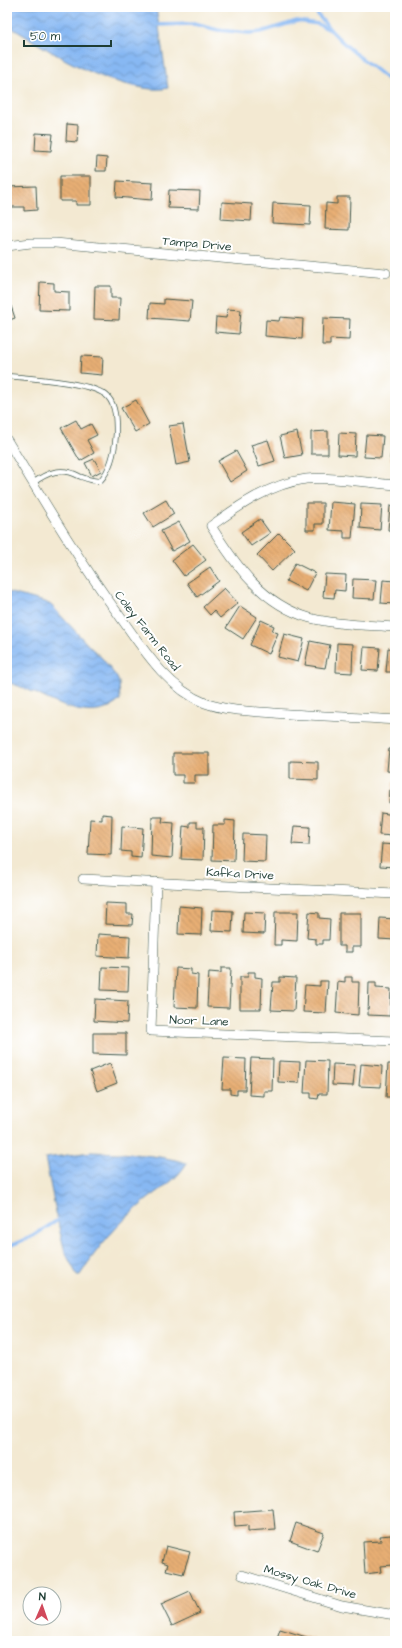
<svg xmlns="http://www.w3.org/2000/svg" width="402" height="1648" font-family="'Architects Daughter',sans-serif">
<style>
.water{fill:url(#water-waves);stroke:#537a94}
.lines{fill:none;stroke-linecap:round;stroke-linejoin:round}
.stream{stroke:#87b8f3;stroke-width:3.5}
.building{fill:url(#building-back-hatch)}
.lane-casing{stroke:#3f574c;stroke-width:6}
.street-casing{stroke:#3f574c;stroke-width:10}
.lane{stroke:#fff;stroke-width:4.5}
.street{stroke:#fff;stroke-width:9}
.labels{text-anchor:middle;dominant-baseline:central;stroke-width:4;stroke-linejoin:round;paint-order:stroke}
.street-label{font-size:12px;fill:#1f3d34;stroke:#fff}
</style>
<defs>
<pattern id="water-waves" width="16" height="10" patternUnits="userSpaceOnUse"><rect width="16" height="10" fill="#87b8f3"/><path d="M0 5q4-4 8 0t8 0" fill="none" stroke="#6e97c6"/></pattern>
<pattern id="building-back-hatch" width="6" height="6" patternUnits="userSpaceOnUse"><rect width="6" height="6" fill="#e8af75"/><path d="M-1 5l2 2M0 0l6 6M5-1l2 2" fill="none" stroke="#bb9061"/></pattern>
</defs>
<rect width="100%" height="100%" fill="#fff"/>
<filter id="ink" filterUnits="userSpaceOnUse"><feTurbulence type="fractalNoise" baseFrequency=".025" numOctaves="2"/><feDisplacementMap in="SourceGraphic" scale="8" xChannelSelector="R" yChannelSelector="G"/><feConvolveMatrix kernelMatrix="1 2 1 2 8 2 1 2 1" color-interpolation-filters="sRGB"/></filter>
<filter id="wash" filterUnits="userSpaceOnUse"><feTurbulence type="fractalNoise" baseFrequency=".012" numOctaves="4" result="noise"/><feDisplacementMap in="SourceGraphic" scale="16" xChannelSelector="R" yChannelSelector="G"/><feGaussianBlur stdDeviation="0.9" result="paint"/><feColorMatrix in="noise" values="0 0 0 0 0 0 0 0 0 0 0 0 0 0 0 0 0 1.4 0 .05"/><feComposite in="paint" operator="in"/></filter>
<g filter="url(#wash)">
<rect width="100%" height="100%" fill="#f3e9d2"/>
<!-- water -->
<g class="water">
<path d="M7 7H156L168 88C155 91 143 88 129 85 83 74 47 49 7 25Z"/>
<path d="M7 592 45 602 51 605 90 647 102 658 116 676 119 682 120 700C95 724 59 705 33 692 25 688 16 685 7 682Z"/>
<path d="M91 1152C123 1153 156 1154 187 1163 176 1181 160 1189 144 1202 117 1225 99 1245 80 1275H77L65 1252 60 1232 45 1158Z"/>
</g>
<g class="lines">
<!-- stream -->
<g class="stream">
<path d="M312 7C323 22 335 36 349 48 364 61 380 72 395 86"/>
<path d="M155 25 194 24 218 30 249 33 261 32 297 21 318 24 330 30"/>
<path d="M7 1247 33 1236 58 1220 63 1221"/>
</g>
</g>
<g id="blocks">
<!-- building -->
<g class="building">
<path d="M67 124 78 125 77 142 66 141Z"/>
<path d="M36 133 53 134 51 151 35 150Z"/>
<path d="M97 157 107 158 106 171H96Z"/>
<path d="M60 176H91V205H76V201H60Z"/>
<path d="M117 181 153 183 152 200 116 197Z"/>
<path d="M36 186 37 210 24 211V207H8L7 187Z"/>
<path d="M169 190 200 191 199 209 168 208Z"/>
<path d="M337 197H350L349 230 325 229 326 203 337 204Z"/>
<path d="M222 202 252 204 251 221 221 219Z"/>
<path d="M273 203 311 205 310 225 272 223Z"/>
<path d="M40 282 54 283V291L69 292V311L39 310Z"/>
<path d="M95 286H111V298H120L119 320 94 319Z"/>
<path d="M164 299 192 301 190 321 149 318 150 303 164 304Z"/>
<path d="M10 303 15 318 7 321V304Z"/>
<path d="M227 309 241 310 239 334 215 332 216 317 226 318Z"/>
<path d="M280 317 303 319 302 339 265 336 266 320 279 321Z"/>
<path d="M323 318 350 319 349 340 330 339V345H322Z"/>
<path d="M81 356 103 357 102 375 80 373Z"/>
<path d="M136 400 149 424 135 432 121 408Z"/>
<path d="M76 420 81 429 91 424 97 435 87 440 94 453 80 461 61 428Z"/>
<path d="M183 424 190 462 176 465 169 426Z"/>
<path d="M328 431V454H311V432Z"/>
<path d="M297 432 302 455 285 458 280 436Z"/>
<path d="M339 433 356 434 355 456 338 455Z"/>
<path d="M366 435 383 436 381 458 364 457Z"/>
<path d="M392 437H395V460L390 459Z"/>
<path d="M268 440 275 461 259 466 251 445Z"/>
<path d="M236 451 247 471 230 482 218 461Z"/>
<path d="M94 459 101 471 92 476 85 463Z"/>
<path d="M166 500 174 514 153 527 144 513Z"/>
<path d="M331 502 355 504 352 538H344V531L329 530Z"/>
<path d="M306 503H323V524H315V530H306Z"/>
<path d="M361 504 382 505 380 530 360 528Z"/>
<path d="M390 506 395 507V531L388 530Z"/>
<path d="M260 519 270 533 251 546 241 532Z"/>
<path d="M179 522 190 541 172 551 161 531Z"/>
<path d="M279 533 295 549 272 571 257 555Z"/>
<path d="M193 544 206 560 184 576 172 560Z"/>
<path d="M295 563 315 573 306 591 286 581Z"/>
<path d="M210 567 219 581 197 597 187 583Z"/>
<path d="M325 574 346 575 345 591 335 590 334 598 323 597Z"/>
<path d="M353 579 376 580 374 599 352 598Z"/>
<path d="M383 580 395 581V601H394V604L381 603Z"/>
<path d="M224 588 238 603 220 618 214 611 210 615 203 607Z"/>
<path d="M240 606 257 617 243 639 226 628Z"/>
<path d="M261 620 274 626 272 631 278 633 269 654 250 645Z"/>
<path d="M284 634 304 639 298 662 278 657Z"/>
<path d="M310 641 330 645 325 668 305 665Z"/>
<path d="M337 643 353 644 352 673 336 672Z"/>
<path d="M364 647 380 648 378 671 362 670Z"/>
<path d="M388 648 395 649V672H386Z"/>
<path d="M389 749H395V772L387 771Z"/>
<path d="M173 753H209V775H195V783H183V775H173Z"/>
<path d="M290 761 318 762V780L290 779Z"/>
<path d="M393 782H395V803H389L390 790H392Z"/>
<path d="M381 813 395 815V836L379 835Z"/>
<path d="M102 814 112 815 111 855 88 854 90 819 102 820Z"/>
<path d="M152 817H163L162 822 174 823 172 858 151 856Z"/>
<path d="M225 820 235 821 234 861 212 860 213 825H225Z"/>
<path d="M190 822H197V827H204L203 860 181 859 183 826 190 827Z"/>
<path d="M122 826 143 828 141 858 131 857V852L121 851Z"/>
<path d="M294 826 310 827 309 845 292 844Z"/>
<path d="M243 834 266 835 265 862 242 861Z"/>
<path d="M382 844 395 845V867L380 866Z"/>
<path d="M106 903 127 904V914H133L132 925 105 924Z"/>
<path d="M179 906 202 908 201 935 178 934Z"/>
<path d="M212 910 233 911 232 932 211 931Z"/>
<path d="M244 912 265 913 264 934 243 933Z"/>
<path d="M275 912H298L297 941 281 940V945H274Z"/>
<path d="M309 912 319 913V918L330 919 329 940H323V944H316V939L307 938Z"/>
<path d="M339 913H361V947H352V952H345V946H339Z"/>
<path d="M380 918 395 919V940L379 939Z"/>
<path d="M98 934 130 936 129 958 97 956Z"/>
<path d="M102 967 129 968 128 991 101 990Z"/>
<path d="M176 968 191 969V974L198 975 197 1008 174 1007Z"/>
<path d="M221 968H231L229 1008 207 1007 209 972 221 973Z"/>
<path d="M248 972H255V977L262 978 261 1009H240V977H248Z"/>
<path d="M280 977 296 978 294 1011 271 1010 273 982H280Z"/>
<path d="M345 977H352V982H359L358 1015 336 1013 338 981 345 982Z"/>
<path d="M320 981H328L326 1013 303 1012 305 985 320 986Z"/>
<path d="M369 983H376V988L391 989 390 1016 368 1015Z"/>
<path d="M95 999 128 1001 127 1023 94 1021Z"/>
<path d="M93 1033H126V1055L93 1054Z"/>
<path d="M224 1058 246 1059 245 1090H237V1095L230 1094V1089H222Z"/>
<path d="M251 1058 273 1059 272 1091H264V1096L249 1095Z"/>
<path d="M306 1060 328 1061 327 1094H319L318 1099 311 1098V1093H304Z"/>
<path d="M279 1061 300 1062 299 1083 278 1082Z"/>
<path d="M110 1063 117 1083 97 1091 90 1071Z"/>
<path d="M333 1064 355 1065 353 1086 332 1085Z"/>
<path d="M361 1064 382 1066 381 1087 359 1086Z"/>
<path d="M388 1064H395V1102H392V1097H386Z"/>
<path d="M273 1509 275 1529 248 1531V1525L235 1526 234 1512Z"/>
<path d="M296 1523 324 1533 317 1551 290 1541Z"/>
<path d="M391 1535 394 1565 380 1566 381 1572 365 1574 363 1542 381 1541 380 1536Z"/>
<path d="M166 1546 190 1552 183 1574 166 1570 168 1564 162 1562Z"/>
<path d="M190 1591 200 1613 172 1626 161 1604Z"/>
<path d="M280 1629 313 1639 312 1641H276Z"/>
</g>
</g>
</g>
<g filter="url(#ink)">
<use href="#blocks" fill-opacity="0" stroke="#3f574c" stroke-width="1"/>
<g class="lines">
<defs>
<path id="lane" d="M7 376C28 378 95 382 108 397 116 406 116 421 116 433 115 450 112 468 100 481 91 481 87 479 79 476 61 467 48 472 33 483"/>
<g id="street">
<path d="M7 246 31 243H55L386 273"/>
<path d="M7 440C42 498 76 556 116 611 140 644 165 687 205 703 227 711 251 711 274 713 314 716 355 717 395 720"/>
<path d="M395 485C369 483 331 476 306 479 270 484 240 505 211 526 236 566 262 604 310 618 337 625 367 625 395 627"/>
<path d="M83 879 395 894"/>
<path d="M156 882 151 1031 395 1041"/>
<path d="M242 1575 342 1606 395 1615"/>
</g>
</defs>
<!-- lane casing -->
<use href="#lane" class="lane-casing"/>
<!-- street casing -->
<use href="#street" class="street-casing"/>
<!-- lane -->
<use href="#lane" class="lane"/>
<!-- street -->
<use href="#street" class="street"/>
</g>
</g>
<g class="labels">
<!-- street labels -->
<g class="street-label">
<text transform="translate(197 244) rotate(5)">Tampa Drive</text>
<text transform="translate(147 631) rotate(52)">Coley Farm Road</text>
<text transform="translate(240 874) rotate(3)">Kafka Drive</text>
<text transform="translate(199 1021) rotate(2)">Noor Lane</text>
<text transform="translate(310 1582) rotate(16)">Mossy Oak Drive</text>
</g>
</g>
<!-- margin -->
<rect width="402" height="1648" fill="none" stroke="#fff" stroke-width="24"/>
<!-- north arrow -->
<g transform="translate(42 1606) rotate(2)"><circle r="19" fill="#ffffff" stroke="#a5b1ae"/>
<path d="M0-3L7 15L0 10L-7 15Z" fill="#d1495b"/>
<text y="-6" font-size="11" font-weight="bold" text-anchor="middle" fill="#1f3d34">N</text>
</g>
<!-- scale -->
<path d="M24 40v6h87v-6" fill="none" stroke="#1f3d34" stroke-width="2"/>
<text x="30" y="40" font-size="12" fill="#1f3d34" stroke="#ffffff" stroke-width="3" paint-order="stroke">50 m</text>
</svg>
